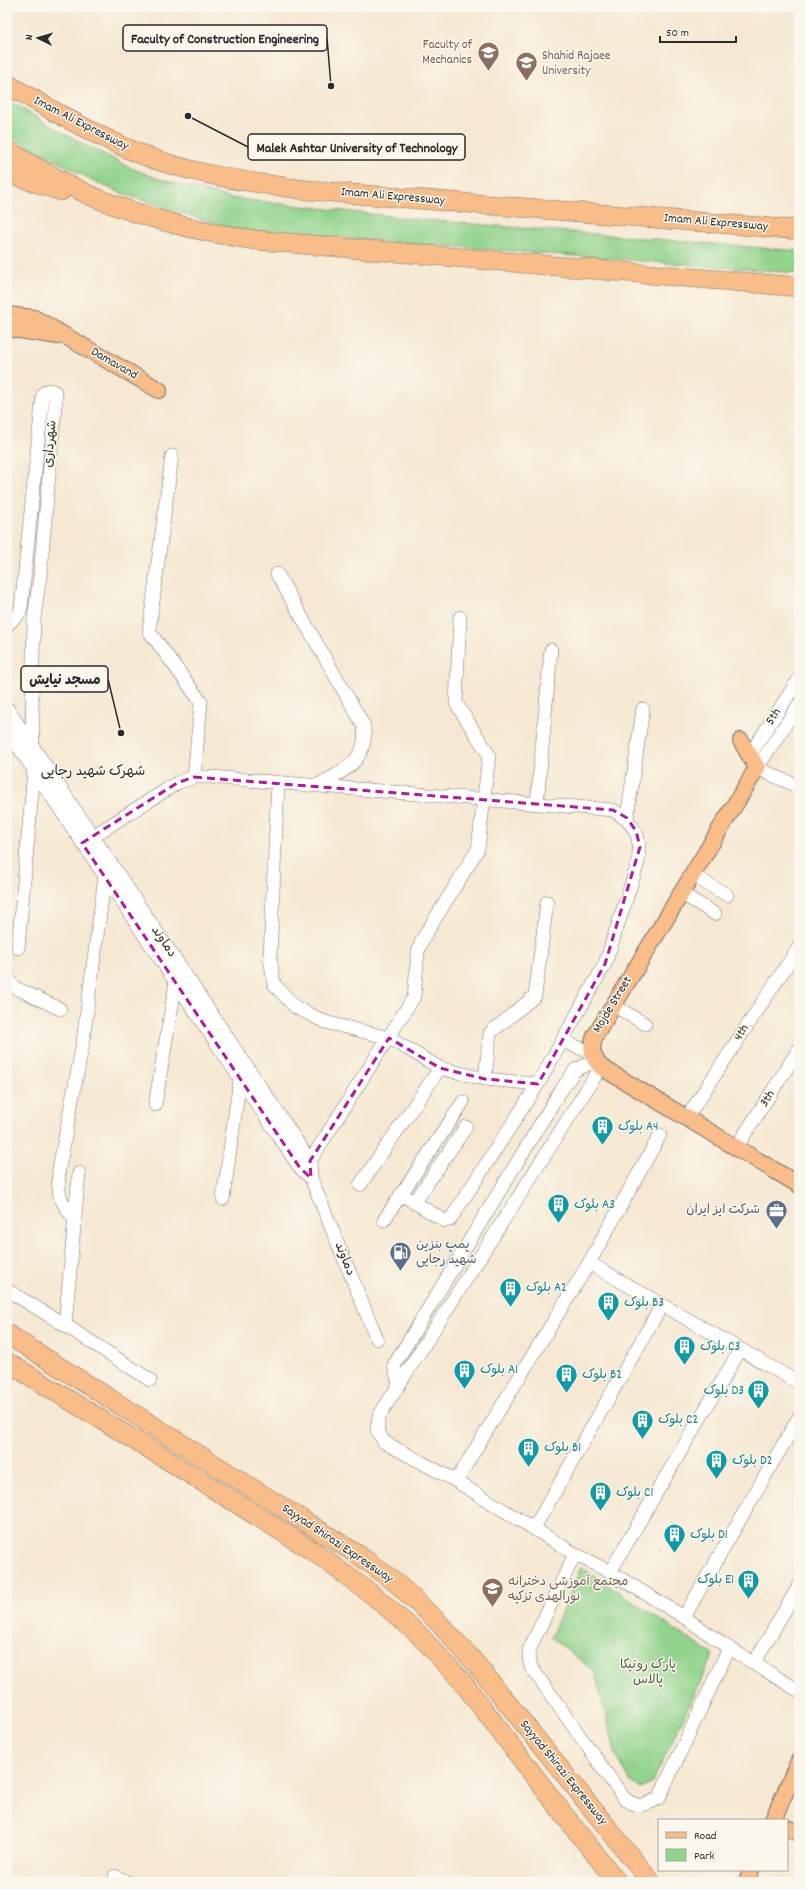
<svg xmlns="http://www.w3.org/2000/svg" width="806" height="1889" font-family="Dekko,'Playpen Sans Arabic',sans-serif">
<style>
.green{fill:#91d38b;stroke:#5e7f5b}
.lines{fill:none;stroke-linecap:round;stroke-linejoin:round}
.minor-casing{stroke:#726d65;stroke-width:14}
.major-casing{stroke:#726d65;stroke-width:18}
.highway-casing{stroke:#726d65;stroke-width:20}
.minor{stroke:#fff;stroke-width:13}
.major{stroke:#f8bd89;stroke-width:16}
.highway{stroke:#f8bd89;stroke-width:19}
.marked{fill:none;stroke:#b5179e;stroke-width:3;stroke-dasharray:8 5;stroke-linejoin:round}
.labels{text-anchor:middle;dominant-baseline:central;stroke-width:3;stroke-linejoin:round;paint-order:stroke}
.education-label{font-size:13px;fill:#785e54;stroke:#fbf7ec;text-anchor:start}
.street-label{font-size:13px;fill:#2b2b2b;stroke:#fbf7ec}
.culture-label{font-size:13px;fill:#0d838f;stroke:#fbf7ec;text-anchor:start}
.service-label{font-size:13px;fill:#4e5e75;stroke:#fbf7ec;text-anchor:end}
.park-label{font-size:13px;fill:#4a5d48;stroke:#fbf7ec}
.neighbourhood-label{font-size:14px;fill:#2b2b2b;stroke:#fbf7ec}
.leader{fill:none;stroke:#2b2b2b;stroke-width:1.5}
.callout-dot{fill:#2b2b2b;stroke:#fbf7ec;stroke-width:1.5}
.callout{fill:#fbf7ec;stroke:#2b2b2b;stroke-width:1.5}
.callout-label{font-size:14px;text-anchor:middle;font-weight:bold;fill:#2b2b2b}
</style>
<rect width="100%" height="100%" fill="#fbf7ec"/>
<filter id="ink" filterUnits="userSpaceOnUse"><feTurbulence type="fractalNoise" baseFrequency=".025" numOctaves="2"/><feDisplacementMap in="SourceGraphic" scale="8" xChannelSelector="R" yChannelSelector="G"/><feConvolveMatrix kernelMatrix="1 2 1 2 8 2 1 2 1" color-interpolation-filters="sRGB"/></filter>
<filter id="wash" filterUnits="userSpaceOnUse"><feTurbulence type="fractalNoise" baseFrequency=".012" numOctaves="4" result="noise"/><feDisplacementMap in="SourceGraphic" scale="16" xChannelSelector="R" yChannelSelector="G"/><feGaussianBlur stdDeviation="0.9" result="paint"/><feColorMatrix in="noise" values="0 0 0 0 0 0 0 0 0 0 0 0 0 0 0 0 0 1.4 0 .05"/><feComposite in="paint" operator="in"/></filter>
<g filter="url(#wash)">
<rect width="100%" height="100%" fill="#f6e8d2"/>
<!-- green -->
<g class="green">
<path d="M7 100 63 133 131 168 156 178 231 198 414 219 799 251V273L234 230 121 193 98 183 7 135Z"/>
<path d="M581 1567 713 1655 652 1783 641 1789 630 1781 616 1755 595 1672 551 1637Z"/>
</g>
</g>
<g filter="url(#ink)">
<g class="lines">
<defs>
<g id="minor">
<path d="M172 456 149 631 201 702 194 777"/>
<path d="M277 574 364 726C364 731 365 736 364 741 361 765 336 775 318 785"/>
<path d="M7 625 18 615 21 609 43 394C46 390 50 389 55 392L56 396 40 576 34 618 32 700 33 747"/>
<path d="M799 704 757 768 799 787"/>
<path d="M7 708 310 1161 311 1178 377 1339"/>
<path d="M7 730 300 1168 311 1178"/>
<path d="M749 756 799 679"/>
<path d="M537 803 551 650"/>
<path d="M627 818 643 709"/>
<path d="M82 843 177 783 194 777H211L613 810C636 824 642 836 638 863L605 964 538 1084 485 1079 440 1068 389 1038 325 1022 295 1007 274 984 270 957 278 782"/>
<path d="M692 875 727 895"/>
<path d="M681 893 715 914"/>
<path d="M18 948 34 770"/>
<path d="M7 978 14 987 60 1009"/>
<path d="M613 1005 645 1024"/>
<path d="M562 1041 592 1053"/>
<path d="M601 1067 379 1416 377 1430 384 1442 456 1481 575 1554 610 1572 684 1617 729 1648 799 1691"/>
<path d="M485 1079 490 1033 535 996 547 902"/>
<path d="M155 1105 176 982 179 980"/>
<path d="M686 1119 799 947"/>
<path d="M736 1148 799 1049"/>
<path d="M310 1161 414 997 418 952 422 940 478 849 489 755 456 703 460 617"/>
<path d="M360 1185 440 1068"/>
<path d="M401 1194 445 1221 450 1220 538 1084"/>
<path d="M223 1199 240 1079"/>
<path d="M414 1203 466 1127"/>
<path d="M75 1220C59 1200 57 1194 59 1169L82 1048 105 876 108 874"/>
<path d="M384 1220 463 1102"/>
<path d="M589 1263 799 1383"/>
<path d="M7 1290 65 1325 150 1380"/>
<path d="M65 1325 79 1173"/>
<path d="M399 1385 394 1365 558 1095 575 1070 595 1061"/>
<path d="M456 1481 589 1263 660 1135"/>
<path d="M534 1528 662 1305"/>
<path d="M575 1554 529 1650V1659L531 1667 624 1798C638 1809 644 1806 659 1798L729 1648"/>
<path d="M610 1572 740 1350"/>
<path d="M684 1617 799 1417"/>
<path d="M754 1663 799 1586"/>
<path d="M115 1876 127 1882"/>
</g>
<g id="major">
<path d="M7 315 34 318 159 390"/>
<path d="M7 328 58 336"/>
<path d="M741 741 757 768 595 1036C590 1049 592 1057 601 1067L799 1185"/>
<path d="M773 1820 799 1761"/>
<path d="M787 1828 799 1833"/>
<path d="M747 1882 751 1870"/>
</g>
<g id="highway">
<path d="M7 84C48 108 89 132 133 151 187 174 248 182 306 190L799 230"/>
<path d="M7 150C36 167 65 185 96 198 147 219 200 232 255 240L799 287"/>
<path d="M7 173 61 191"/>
<path d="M7 1334 360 1556 394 1581 437 1621 476 1664 651 1882"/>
<path d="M7 1362 161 1456 316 1553 374 1596 418 1634 461 1680 561 1811 617 1882"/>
</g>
</defs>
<!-- minor casing -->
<use href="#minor" class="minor-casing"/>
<!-- major casing -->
<use href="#major" class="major-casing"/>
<!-- highway casing -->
<use href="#highway" class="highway-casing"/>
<!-- minor -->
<use href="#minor" class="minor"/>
<!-- major -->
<use href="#major" class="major"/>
<!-- highway -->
<use href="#highway" class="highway"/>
</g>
</g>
<!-- marked area -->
<path class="marked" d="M194 777 613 810 627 818 636 831 640 847 605 964 538 1084 485 1079 440 1068 389 1038 310 1161 311 1178 300 1168 82 843 177 783Z"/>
<!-- icons -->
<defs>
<symbol id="university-pin" viewBox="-11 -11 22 30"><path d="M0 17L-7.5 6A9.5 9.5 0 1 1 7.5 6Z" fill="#8d6e63" stroke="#fbf7ec"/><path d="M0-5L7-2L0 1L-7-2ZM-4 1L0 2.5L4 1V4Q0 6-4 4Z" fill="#fff"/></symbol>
<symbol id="building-pin" viewBox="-11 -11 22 30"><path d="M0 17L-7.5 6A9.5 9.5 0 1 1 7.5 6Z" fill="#0f9aa8" stroke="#fbf7ec"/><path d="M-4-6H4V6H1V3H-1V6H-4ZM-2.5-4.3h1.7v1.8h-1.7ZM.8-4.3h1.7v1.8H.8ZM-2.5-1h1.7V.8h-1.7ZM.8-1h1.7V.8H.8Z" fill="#fff"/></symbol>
<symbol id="office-pin" viewBox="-11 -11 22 30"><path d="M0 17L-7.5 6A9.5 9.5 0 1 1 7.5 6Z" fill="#5c6f8a" stroke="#fbf7ec"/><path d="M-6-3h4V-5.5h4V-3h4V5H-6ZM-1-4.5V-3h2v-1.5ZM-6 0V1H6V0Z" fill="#fff"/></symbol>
<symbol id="fuel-pin" viewBox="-11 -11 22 30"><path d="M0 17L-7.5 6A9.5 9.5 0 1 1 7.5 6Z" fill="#5c6f8a" stroke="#fbf7ec"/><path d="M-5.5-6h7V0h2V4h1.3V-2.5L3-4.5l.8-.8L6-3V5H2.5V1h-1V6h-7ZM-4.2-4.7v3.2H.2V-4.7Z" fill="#fff"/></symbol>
<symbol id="school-pin" viewBox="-11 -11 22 30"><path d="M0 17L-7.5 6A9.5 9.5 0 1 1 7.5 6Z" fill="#8d6e63" stroke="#fbf7ec"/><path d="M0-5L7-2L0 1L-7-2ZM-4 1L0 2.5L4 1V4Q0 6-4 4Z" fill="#fff"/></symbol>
</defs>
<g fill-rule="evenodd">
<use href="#university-pin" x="476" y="40" width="25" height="34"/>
<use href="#university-pin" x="514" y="50" width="25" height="34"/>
<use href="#building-pin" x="590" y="1114" width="25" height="34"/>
<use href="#building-pin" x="546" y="1192" width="25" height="34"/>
<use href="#office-pin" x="764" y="1198" width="25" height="34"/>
<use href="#fuel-pin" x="388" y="1240" width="25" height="34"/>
<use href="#building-pin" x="498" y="1276" width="25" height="34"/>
<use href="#building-pin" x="596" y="1290" width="25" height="34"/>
<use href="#building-pin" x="672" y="1334" width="25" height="34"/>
<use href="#building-pin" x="452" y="1358" width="25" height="34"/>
<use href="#building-pin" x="554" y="1362" width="25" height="34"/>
<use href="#building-pin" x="746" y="1378" width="25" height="34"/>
<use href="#building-pin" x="630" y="1408" width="25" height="34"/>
<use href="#building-pin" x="516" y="1436" width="25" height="34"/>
<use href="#building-pin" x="704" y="1448" width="25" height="34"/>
<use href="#building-pin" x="588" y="1480" width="25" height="34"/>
<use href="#building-pin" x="662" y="1522" width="25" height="34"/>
<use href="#building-pin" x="736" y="1568" width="25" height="34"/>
<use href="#school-pin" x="480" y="1576" width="25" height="34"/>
</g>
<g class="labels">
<!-- education labels -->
<g class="education-label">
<text x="472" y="45" text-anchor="end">Faculty of<tspan x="472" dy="15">Mechanics</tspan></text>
<text x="542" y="56">Shahid Rajaee<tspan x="542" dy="15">University</tspan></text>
<text x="508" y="1582">مجتمع آموزشی دخترانه<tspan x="508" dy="15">نورالهدی تزکیه</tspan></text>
</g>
<!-- street labels -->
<g class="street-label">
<text transform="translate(81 124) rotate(27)">Imam Ali Expressway</text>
<text transform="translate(393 197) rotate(5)">Imam Ali Expressway</text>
<text transform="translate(716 223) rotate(5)">Imam Ali Expressway</text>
<text transform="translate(114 364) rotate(30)">Damavand</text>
<text transform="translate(51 444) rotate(-85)">شهرداری</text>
<text transform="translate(774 717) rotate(-57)">5th</text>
<text transform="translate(163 942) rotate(56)">دماوند</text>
<text transform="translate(613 1005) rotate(-59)">Mojde Street</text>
<text transform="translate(742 1033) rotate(-57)">4th</text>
<text transform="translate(768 1099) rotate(-58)">3th</text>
<text transform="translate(344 1259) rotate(68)">دماوند</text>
<text transform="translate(337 1544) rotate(34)">Sayyad Shirazi Expressway</text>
<text transform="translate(563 1773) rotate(51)">Sayyad Shirazi Expressway</text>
</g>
<!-- culture labels -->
<g class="culture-label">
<text x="618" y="1127">بلوک A4</text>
<text x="574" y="1205">بلوک A3</text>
<text x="526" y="1288">بلوک A2</text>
<text x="624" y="1303">بلوک B3</text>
<text x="700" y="1347">بلوک C3</text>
<text x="480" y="1370">بلوک A1</text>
<text x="582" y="1375">بلوک B2</text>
<text x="744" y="1391" text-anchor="end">بلوک D3</text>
<text x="658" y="1420">بلوک C2</text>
<text x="544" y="1448">بلوک B1</text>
<text x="732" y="1461">بلوک D2</text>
<text x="616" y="1493">بلوک C1</text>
<text x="690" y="1535">بلوک D1</text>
<text x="734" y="1580" text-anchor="end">بلوک E1</text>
</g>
<!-- service labels -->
<g class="service-label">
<text x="760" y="1210">شرکت ایز ایران</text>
<text x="416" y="1245" text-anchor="start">پمپ بنزین<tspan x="416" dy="15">شهید رجایی</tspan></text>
</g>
<!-- park labels -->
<g class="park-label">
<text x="648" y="1665">پارک رونیکا<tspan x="648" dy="15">پالاس</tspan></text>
</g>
<!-- neighbourhood labels -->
<g class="neighbourhood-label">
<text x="93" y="772">شهرک شهید رجایی</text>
</g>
</g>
<!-- callouts -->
<path class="leader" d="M331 86L327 38M188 116L248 147M121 733L108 679"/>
<g class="callout-dot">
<circle cx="331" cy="86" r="4"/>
<circle cx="188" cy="116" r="4"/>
<circle cx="121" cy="733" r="4"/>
</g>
<g class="callout">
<rect x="123" y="25" width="204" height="26" rx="4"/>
<rect x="248" y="134" width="217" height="26" rx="4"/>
<rect x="21" y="666" width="87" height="26" rx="4"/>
</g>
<g class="callout-label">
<text x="225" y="43">Faculty of Construction Engineering</text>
<text x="357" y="152">Malek Ashtar University of Technology</text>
<text x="65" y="684">مسجد نیایش</text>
</g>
<!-- margin -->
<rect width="806" height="1889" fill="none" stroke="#fbf7ec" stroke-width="24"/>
<!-- legend -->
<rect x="658" y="1819" width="130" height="52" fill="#fbf7ec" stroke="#a8a59f"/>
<rect x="666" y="1832" width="20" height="6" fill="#f8bd89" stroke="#a8a59f"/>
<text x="694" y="1839" font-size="12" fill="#2b2b2b">Road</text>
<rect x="666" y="1849" width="20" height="12" fill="#91d38b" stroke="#a8a59f"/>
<text x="694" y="1859" font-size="12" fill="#2b2b2b">Park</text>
<!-- north arrow -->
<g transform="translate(38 38) rotate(275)" stroke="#fbf7ec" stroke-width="3" paint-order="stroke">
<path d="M0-3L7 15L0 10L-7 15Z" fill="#2b2b2b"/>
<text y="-6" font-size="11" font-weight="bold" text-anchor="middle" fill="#2b2b2b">N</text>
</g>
<!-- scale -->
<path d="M660 36v6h76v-6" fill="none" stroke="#2b2b2b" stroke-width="2"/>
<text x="666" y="36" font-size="12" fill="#2b2b2b" stroke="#fbf7ec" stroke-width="3" paint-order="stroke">50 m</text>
</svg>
